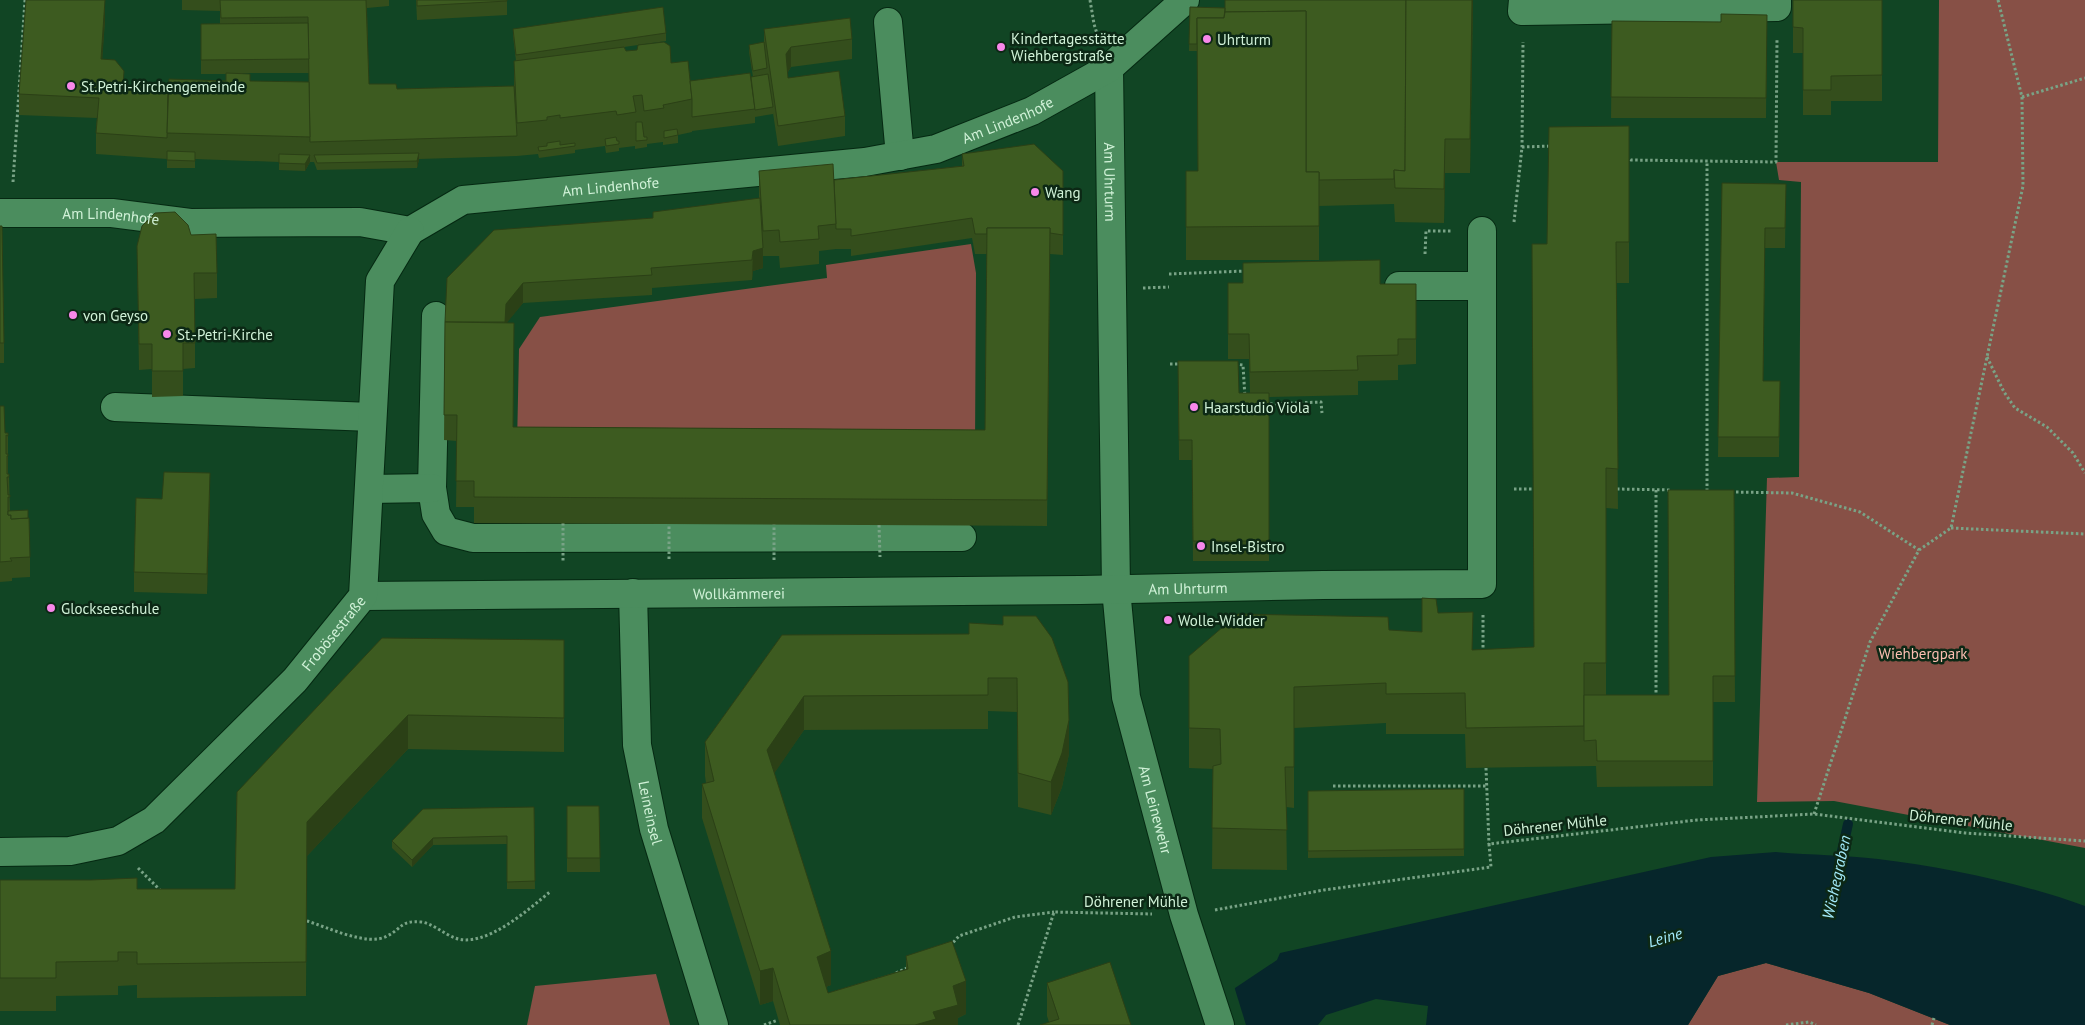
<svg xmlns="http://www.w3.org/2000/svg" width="2085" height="1025" font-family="'PT Sans',sans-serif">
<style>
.green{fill:#875046}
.water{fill:#06262b}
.pier{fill:#114524}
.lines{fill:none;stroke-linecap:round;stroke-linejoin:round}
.stream{stroke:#06262b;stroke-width:10}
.minor-casing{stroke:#052912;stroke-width:30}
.path{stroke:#79a386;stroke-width:3;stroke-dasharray:2.5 2.5;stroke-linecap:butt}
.minor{stroke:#4b8d5e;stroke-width:28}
.path-bridge{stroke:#79a386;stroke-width:3;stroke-dasharray:2.5 2.5;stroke-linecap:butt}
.wall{fill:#344e1c;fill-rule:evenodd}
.shaded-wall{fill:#2b4016}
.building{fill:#3d5b20;stroke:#2b4016}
.poi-dot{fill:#f888ea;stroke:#0c2815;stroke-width:2}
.labels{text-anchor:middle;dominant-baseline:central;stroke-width:5;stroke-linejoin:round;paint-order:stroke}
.poi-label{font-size:15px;fill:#d1f2d8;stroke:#0c2815;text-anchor:start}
.street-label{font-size:15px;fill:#d1f2d8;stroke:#0c2815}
.park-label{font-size:15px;fill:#fcbeb1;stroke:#0c2815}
.water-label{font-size:16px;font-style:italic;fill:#a4ecfb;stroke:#0c2815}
</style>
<rect width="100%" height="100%" fill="#114524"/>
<!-- green -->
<g class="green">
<path d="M1939 0H2085V848L1834 801 1757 802 1767 478 1799 477 1801 182 1779 180 1776 162H1938Z"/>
<path d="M971 244 976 273 975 446 517 445 519 349 540 317 827 278 826 265Z"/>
<path d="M1766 963 1869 993 1950 1025H1688L1718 976Z"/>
<path d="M656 974 670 1025H527L535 986Z"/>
</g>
<!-- water -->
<path class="water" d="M1776 852C1810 855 1844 855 1878 859 1945 867 2022 883 2085 906V1025H1950L1869 993 1766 963 1718 976 1688 1025H1426L1428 1006 1376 999 1326 1015 1318 1025H1203L1235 988 1277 960 1280 953 1711 857Z"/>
<!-- pier -->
<path class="pier" d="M1234 986 1246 1025H1200L1201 1023Z"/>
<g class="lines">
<!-- stream -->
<path class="stream" d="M1838 869 1848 824"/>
<defs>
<g id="minor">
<path d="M1523 0 1522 11 1777 7V0"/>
<path d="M888 22 900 156"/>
<path id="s1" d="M1109 68 1116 589 1126 697 1184 915 1220 1025"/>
<path id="s2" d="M0 213H112L190 223 360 222 410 231 463 200 865 162 936 149 1032 111 1109 68 1185 0"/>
<path d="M1399 286H1482"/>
<path d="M436 316 432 488 436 514 446 531 473 538 962 537"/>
<path d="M115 407 372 417"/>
<path d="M369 489 432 488"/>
<path id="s3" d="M633 593 637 745 654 829 714 1025"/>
<path id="s4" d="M363 596 1081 590 1323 585 1482 584V231"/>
<path id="s5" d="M0 852 70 851 118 841 154 820 295 680 363 596 380 281 410 231"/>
</g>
</defs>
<!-- minor casing -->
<use href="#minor" class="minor-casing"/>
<!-- path -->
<g class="path">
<path d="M1090 0 1094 24 1098 37"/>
<path d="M2022 97 2085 78"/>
<path d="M1522 147 1551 146"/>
<path d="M1626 157 1631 160 1776 162 1777 39"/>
<path d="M13 182 25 0"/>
<path d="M1514 222 1522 147 1523 42"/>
<path d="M1425 254 1426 231H1452"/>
<path d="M1169 274 1246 271"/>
<path d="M1143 288 1169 287"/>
<path d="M1987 357 2004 392 2015 408 2047 427 2073 453 2085 473"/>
<path d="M1170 364H1182"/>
<path d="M1235 364 1243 365 1245 398"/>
<path d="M1265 404 1321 402 1322 413"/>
<path d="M1514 489H1533"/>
<path d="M1617 489 1672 490"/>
<path d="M1656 490V699"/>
<path d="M1707 491V161"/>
<path d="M1731 492 1792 493 1860 512 1919 550"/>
<path d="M1951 528 2085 534"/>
<path d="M1483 615V654"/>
<path d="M1486 768 1489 844"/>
<path d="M1333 786H1486"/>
<path d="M1814 814 1870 642 1919 550 1951 528 2023 186 2022 97 1998 0"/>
<path d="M138 868 161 891"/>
<path d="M1215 910 1324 890 1491 867 1489 844 1697 820 1814 814 1965 833 2085 841"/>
<path d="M307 921C327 927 368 947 387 936 402 929 400 920 421 922 432 923 444 934 455 938 485 949 529 909 551 891"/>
<path d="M950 946 959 936 1015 917 1054 912"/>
<path d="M896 973 909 967"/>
<path d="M764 1025 778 1020"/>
<path d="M1018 1025 1054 912 1152 914"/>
<path d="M1786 1025 1809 1022 1816 1025"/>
<path d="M1932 1025 1934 1018"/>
</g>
<!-- minor -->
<use href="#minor" class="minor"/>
<!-- path-bridge -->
<g class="path-bridge">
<path d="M563 523V561"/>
<path d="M879 525 880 557"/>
<path d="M669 559V524"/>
<path d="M774 560V524"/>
</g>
</g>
<!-- wall -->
<g class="wall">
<path d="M182 0H389V6L367 8 369 84 397 89 514 86V61H516L513 36V29L666 33V41L624 47 626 51 671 63 690 81 753 77 749 52V45L764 43V29L852 39V59L791 67 788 72V78L845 116V136L778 146 773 113V114L755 117V123L692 131V132L678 135V143L663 145V142L647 144V147L635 149V146L619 148V151L606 153 605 146 575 150V153L539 158 538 154 517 156 419 159 417 168 317 170 314 162H310V155V162L305 171 279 170V162L195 159V168H167V159L96 154V133L97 118 19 115V94L105 20 102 59 124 85 168 88 226 81V74H201V24H220V11L182 10ZM242 73H309V82L250 81Z"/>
<path d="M416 0H507V15L417 20Z"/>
<path d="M1225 0H1473L1470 173H1445L1444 223 1395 222 1394 204 1319 206V260H1186V171H1198L1197 51H1189L1190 7 1225 8Z"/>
<path d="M1793 0H1882V101H1831V115H1803V53H1793Z"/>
<path d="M1767 15 1766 118H1611L1612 21 1721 22Z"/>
<path d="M1629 126V283H1616L1618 509 1606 508V695H1669L1734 490 1735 702H1713V786L1597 787 1596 766 1466 768 1465 734H1386V723L1294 728V808L1286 807 1287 870 1212 869 1213 769 1189 768V656L1389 630 1422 632 1438 613 1473 650 1534 647 1547 244Z"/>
<path d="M962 154 1063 171V255L1050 254 1047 526 474 523V507H456L457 441 444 440 445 322 653 218V212L759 199V171L834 180 962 166ZM972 238 975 254H987L985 430 513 427 507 322 523 303 652 295V288L752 280 753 271 763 268V256H779L780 268 819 264V251L836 249H851V256Z"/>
<path d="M1722 183 1786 184 1785 248H1765L1763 381H1780L1779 457H1718Z"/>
<path d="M0 226 4 343V363H0Z"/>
<path d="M191 235 217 273V298L195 299V368L183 369V396L152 397V369L139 370 137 246Z"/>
<path d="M1228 283 1380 284 1416 339V364L1398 365V380L1358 381V395L1269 397V561H1193L1192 460H1179L1178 361 1239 393H1250L1249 359H1228Z"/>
<path d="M0 406 5 433H8V474H9L10 511 30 557V577L12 578V581L0 582Z"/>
<path d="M210 493 207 594 134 592V572L162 499Z"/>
<path d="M1003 625 1069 754 1062 787 1051 815 1018 807 1017 712 988 711V729L804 730 774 773 831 985 826 987 828 993 906 969V956L966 1014 958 1018V1025H780L773 1001 760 1005 702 818V784L706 783 705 776V742L782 635 969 634Z"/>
<path d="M564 640V752L408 749 307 856 306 996 137 998V985L118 986V995L56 996V1011H0V880L137 889H235L237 792Z"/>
<path d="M1464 789V856L1308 858V791Z"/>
<path d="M567 806H599L600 872H567Z"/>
<path d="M534 807 535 889H507V844L433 845 412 867 392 848V841Z"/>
<path d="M1047 983 1131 1025 1049 1022 1047 1016Z"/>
</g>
<!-- shaded-wall -->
<g class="shaded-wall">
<path d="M105 0V20L101 79V59Z"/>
<path d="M1472 0H1473L1470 173V139Z"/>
<path d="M791 47V67L786 75V54Z"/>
<path d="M1445 139V173L1444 223V189Z"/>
<path d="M419 153V160L417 168V161Z"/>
<path d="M310 155V162L305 171V164Z"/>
<path d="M763 248V268L753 271 752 280 753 251Z"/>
<path d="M523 283V303L506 324 504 328 506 304Z"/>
<path d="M210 473V493L207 594V574Z"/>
<path d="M804 696V730L767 784V750Z"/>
<path d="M408 715V749L307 856 306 996 307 822Z"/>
<path d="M1069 720V754L1062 787 1051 815V782Z"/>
<path d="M433 838V845L412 867V860Z"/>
<path d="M831 951V985L817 990V957Z"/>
<path d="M773 968V1001L760 1005V971Z"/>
<path d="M966 981V1014L958 1018V1025H915L933 1012 953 986Z"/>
</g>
<!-- building -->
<g class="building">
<path d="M26 0H105L101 59 115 60 124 71 123 85 168 88 167 138 96 133 99 98 19 94Z"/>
<path d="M220 0H366L369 84H396L397 89 514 86 517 136 310 142 308 17 221 18Z"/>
<path d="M417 0H507V1L417 6Z"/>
<path d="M1225 0H1406L1405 171 1394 170V179L1319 180V172H1306V11L1225 12Z"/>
<path d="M1406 0H1472L1470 139H1445L1444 189 1395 188 1394 170 1405 171Z"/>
<path d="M1793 0H1882V75L1831 76V90H1803V28L1793 27Z"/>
<path d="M663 7 666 33 516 55 513 29Z"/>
<path d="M1190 7 1225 8 1224 18H1197V44H1189Z"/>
<path d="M1306 11V172H1319V226L1186 227V171H1198L1197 18H1224L1225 12Z"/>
<path d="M1721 14 1767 15 1766 98 1611 97 1612 21 1721 22Z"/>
<path d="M850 18 852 39 791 47 786 54 788 78 839 71 845 116 778 126 764 29Z"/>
<path d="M308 23 309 59 201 60V24Z"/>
<path d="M664 42 670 46 671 63 688 61 692 99 663 105 664 108 644 111 642 95 633 96 636 112 617 115 616 111 560 118V115L547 117V120L517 123 514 61 624 47 626 51 637 50 638 45Z"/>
<path d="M764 42 767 68 753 71 749 45Z"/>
<path d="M226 73 250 74V81L309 82 310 137 167 133 169 79 226 81Z"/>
<path d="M750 73 755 109 692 117V99L690 81Z"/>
<path d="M768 74 773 107 755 110 751 77Z"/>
<path d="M636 122H642L644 137H647V140L636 141Z"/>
<path d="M1629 126V242H1616L1618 469 1606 468V663H1584V726L1466 728 1465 693 1386 694V683L1294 687V767H1285L1287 830 1212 828 1213 766 1221 764 1220 729 1189 728V656L1238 614 1388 617 1389 630 1422 632V598L1436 599 1438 613 1473 612 1472 650 1534 647 1532 244H1547L1549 127Z"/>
<path d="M677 129 678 135 664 138V131Z"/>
<path d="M616 137 617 141H619V144L606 146 605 139Z"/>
<path d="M560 141V145L575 143V146L539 151 538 147 547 146V143Z"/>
<path d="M1034 144 1063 171V235L1050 233V228H987V234H975L972 218 851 236V229H836L834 180 964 166 962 154Z"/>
<path d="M167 151 195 152V161L167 160Z"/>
<path d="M419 153 417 161 317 163 314 155Z"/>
<path d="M279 154 310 155 305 164 279 163Z"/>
<path d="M833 164 836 224 818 226 819 239 780 242 779 230 763 231 759 171Z"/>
<path d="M1722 183 1786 184 1785 228H1765L1763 381H1780L1779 437H1718Z"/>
<path d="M760 198 763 248 753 251 752 260 651 268 652 275 523 283 506 304 505 322H445L447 278 494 230 653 218V212Z"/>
<path d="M175 212 188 225 191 235 216 234 217 273H194L195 343H183V371H152V344H139L137 246 142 226 155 213Z"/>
<path d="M0 226H2L4 343H0Z"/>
<path d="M987 228H1050L1047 500 474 497V481H456L457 415H444L445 322 514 323 513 427 985 430Z"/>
<path d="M1380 260V284H1416V339H1398V355L1357 356 1358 370 1250 372 1249 334H1228V283H1243V263Z"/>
<path d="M1178 361H1238L1239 393H1269V541H1193L1192 440H1179Z"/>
<path d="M0 406H4L5 433H8V436L6 435V454H8V456H7V474H9V477H7L8 495H10V497H8V515H11V519L29 518 30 557 10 558 12 561 0 562Z"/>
<path d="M164 472 210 473 207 574 134 572 136 498 162 499Z"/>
<path d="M1668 490H1734L1735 676H1713V761H1597L1596 740 1584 741V695H1669Z"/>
<path d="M28 510V518L11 519V515H8V511Z"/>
<path d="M1003 616H1036L1052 638 1068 682 1069 720 1062 753 1051 782 1018 773 1017 678H988V695L804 696 767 750 831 951 817 957 828 993 908 969 906 956 952 941 966 981 953 986 958 1005 933 1012 936 1019 915 1025H790L773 968 760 971 702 784 714 781 705 742 782 635 969 634V623L1003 625Z"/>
<path d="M382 638 564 640V718L408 715 307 822 306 962 137 964V952H118V961L56 962V978H0V880H91L137 878V889H235L237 792Z"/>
<path d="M1464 789V849L1308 851V791Z"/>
<path d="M567 806H599L600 858H567Z"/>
<path d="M534 807 535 881 507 882V836L433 838 412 860 392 841 423 809Z"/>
<path d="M1110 962 1131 1025H1040L1059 1019 1047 983Z"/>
</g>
<!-- markers -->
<g class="poi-dot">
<circle cx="1207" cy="39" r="5"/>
<circle cx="1001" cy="47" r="5"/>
<circle cx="71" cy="86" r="5"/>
<circle cx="1035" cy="192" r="5"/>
<circle cx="73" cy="315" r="5"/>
<circle cx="167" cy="334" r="5"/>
<circle cx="1194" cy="407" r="5"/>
<circle cx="1201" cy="546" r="5"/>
<circle cx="51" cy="608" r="5"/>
<circle cx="1168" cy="620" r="5"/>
</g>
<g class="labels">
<!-- poi labels -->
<g class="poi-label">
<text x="1011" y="38">Kindertagesstätte<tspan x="1011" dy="17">Wiehbergstraße</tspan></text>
<text x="1217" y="39">Uhrturm</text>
<text x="81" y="86">St.Petri-Kirchengemeinde</text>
<text x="1045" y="192">Wang</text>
<text x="83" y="315">von Geyso</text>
<text x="177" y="334">St.-Petri-Kirche</text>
<text x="1204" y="407">Haarstudio Viola</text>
<text x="1211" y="546">Insel-Bistro</text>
<text x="61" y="608">Glockseeschule</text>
<text x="1178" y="620">Wolle-Widder</text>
</g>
<!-- street labels -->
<g class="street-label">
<text stroke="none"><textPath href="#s2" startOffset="1026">Am Lindenhofe</textPath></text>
<text stroke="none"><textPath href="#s1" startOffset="114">Am Uhrturm</textPath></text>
<text stroke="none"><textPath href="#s2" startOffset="621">Am Lindenhofe</textPath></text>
<text stroke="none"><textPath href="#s2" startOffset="111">Am Lindenhofe</textPath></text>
<text stroke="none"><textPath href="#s4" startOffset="825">Am Uhrturm</textPath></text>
<text stroke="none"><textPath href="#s4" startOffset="376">Wollkämmerei</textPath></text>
<text stroke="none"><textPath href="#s5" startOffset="420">Frobösestraße</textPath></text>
<text stroke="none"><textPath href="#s1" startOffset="746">Am Leinewehr</textPath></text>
<text stroke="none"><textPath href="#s3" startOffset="221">Leineinsel</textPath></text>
<text transform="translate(1961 820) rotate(6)">Döhrener Mühle</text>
<text transform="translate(1555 825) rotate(-6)">Döhrener Mühle</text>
<text x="1136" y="901">Döhrener Mühle</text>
</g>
<!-- park labels -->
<g class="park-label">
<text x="1923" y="653">Wiehbergpark</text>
</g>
<!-- water labels -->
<g class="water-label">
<text transform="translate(1836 877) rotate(-78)">Wiehegraben</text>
<text transform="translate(1665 937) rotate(-16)">Leine</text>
</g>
</g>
</svg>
